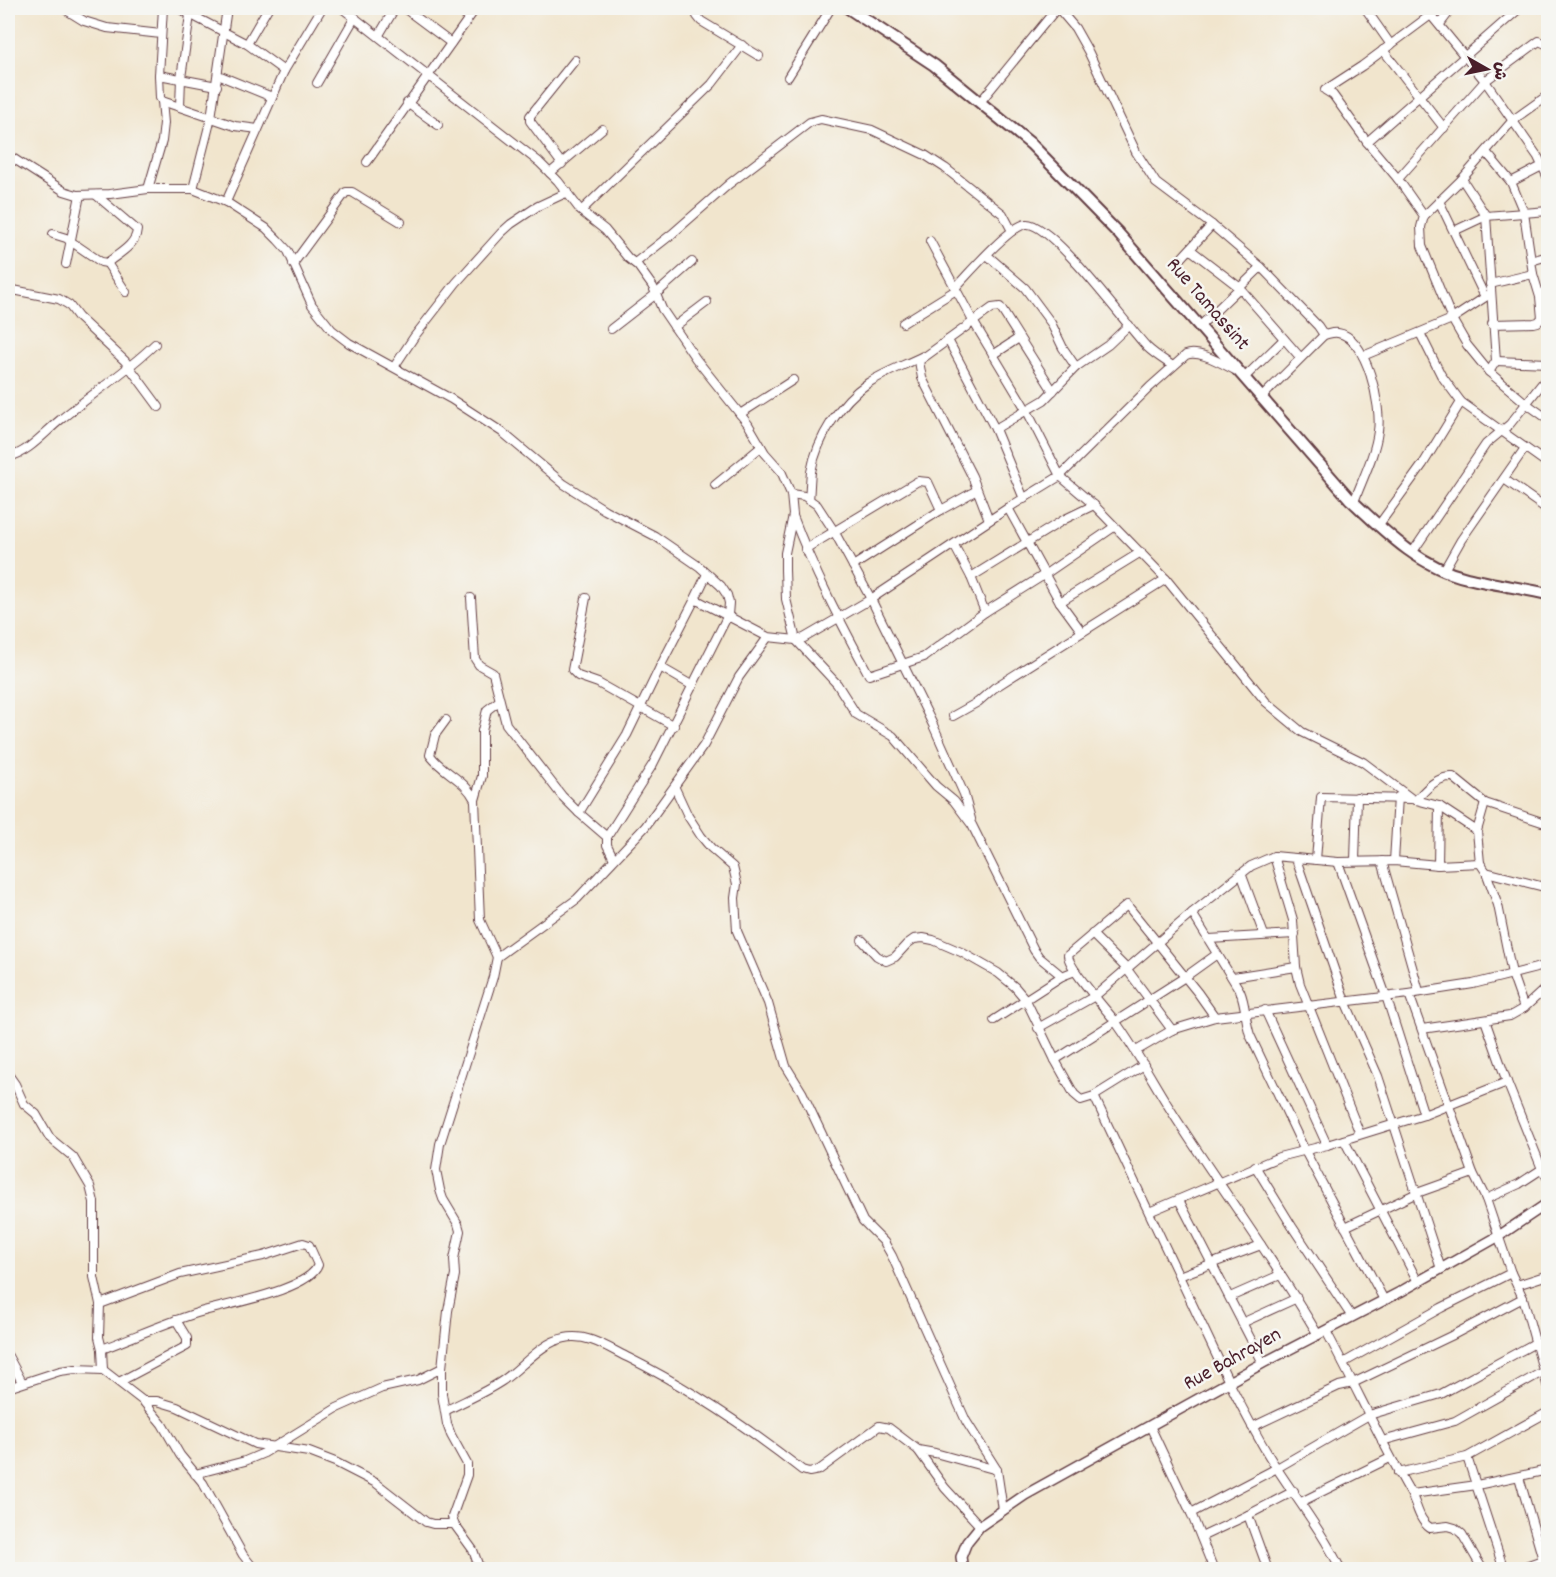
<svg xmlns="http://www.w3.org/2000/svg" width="1556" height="1577" font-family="Dekko,'Playpen Sans Arabic',sans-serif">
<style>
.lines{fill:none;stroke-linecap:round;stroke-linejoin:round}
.minor-casing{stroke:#633d43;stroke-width:10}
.tertiary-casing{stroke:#633d43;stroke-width:12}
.secondary-casing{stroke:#633d43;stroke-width:14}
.minor{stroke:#fff;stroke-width:8}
.tertiary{stroke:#fff;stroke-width:9}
.secondary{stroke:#fff;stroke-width:10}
.labels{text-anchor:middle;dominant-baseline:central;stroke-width:5;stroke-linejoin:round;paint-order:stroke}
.street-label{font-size:21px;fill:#4a1f2b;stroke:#f6f6f2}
</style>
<rect width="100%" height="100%" fill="#f6f6f2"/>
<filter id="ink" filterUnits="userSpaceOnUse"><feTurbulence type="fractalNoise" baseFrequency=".0167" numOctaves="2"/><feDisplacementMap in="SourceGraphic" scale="12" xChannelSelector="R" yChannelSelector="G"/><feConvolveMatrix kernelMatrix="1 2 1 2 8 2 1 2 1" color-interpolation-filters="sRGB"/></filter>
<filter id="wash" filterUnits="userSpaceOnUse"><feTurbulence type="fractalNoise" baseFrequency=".008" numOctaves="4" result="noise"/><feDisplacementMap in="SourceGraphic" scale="24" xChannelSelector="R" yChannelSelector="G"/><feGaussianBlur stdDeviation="1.35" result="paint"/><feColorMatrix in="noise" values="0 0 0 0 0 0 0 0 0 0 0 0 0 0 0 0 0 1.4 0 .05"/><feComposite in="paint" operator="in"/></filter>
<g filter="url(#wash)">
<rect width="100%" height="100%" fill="#f1e5cd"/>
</g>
<g filter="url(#ink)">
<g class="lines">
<defs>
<g id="minor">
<path d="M63 8 84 21 107 28 161 34"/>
<path d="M163 8 159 75 160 98 162 101 235 126 258 129"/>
<path d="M178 8 247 44 284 71"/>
<path d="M342 8 539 162 558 181 581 211 605 230 628 258 638 266 653 287 662 309 696 359 748 424 765 453 781 471 791 494 793 515 785 553V570L786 599 796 640 837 684 856 714 893 736 936 786 954 801 972 825 1034 950 1039 957 1062 976"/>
<path d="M404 8 451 43"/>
<path d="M696 8 697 16 701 21 759 56"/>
<path d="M1058 8 1075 28 1088 51 1136 152 1156 183 1212 225 1261 267 1318 326 1324 335"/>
<path d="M1365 8 1391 45"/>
<path d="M1425 8 1485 81 1538 157 1548 178"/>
<path d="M1440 24 1452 8"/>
<path d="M379 35 395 8"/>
<path d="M247 44 268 8"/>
<path d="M1383 50 1444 128"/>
<path d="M159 75 217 86"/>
<path d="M218 75 272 97"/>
<path d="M788 77 831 8"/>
<path d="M317 83 355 17"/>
<path d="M1548 95 1513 120 1462 179 1424 216 1421 227 1422 246 1452 319 1467 345 1489 372 1527 404 1548 419"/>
<path d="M981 101 1057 8"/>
<path d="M407 103 438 125"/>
<path d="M180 106 181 78 191 8"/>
<path d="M1367 142 1520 8"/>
<path d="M1486 152 1511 182 1524 213 1533 274 1540 297 1542 318 1538 322 1534 323 1492 324"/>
<path d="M8 155 64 191 77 195 110 194 148 189H193L226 202 266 228 278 240 288 251 312 305 332 330 349 343 451 399 502 432 564 484 605 510 655 536 700 567 721 586 727 595 729 603 728 615 653 764 607 837V845L614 859"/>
<path d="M367 162 476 8"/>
<path d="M562 164 530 121V116L575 60"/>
<path d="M550 173 602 129"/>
<path d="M1398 179 1485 81 1539 41 1548 45"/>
<path d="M1462 179 1486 216 1496 361 1489 372"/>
<path d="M1511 182 1542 166"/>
<path d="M148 189 162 141 164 123 162 101"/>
<path d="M193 189 211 118 227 8"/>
<path d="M1439 201 1485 297"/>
<path d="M226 202 284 71 322 8"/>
<path d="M581 211 712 84 742 45"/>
<path d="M1424 216 1398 179 1367 142 1333 95 1325 90 1362 66 1432 14"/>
<path d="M1454 231 1486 216 1548 211"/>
<path d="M53 234 66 238 101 262 107 263C118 254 136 245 137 230L96 195"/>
<path d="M930 241 973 321 1027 411 1060 476 1094 505 1166 579 1266 702 1302 732 1363 762 1412 799"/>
<path d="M1191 250 1239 287 1300 357"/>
<path d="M987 255 1025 288 1051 323 1063 348 1076 367"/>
<path d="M1531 261 1548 256"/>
<path d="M107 263 126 292"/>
<path d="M635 263 672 234 729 184 810 122 821 119 872 130 925 155 945 168 1003 214 1012 231"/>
<path d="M1177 263 1212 225"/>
<path d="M66 264 80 195"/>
<path d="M293 264 346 192H352L401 222"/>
<path d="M1490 284 1533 274"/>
<path d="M955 288C968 274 1010 226 1026 224 1051 221 1127 326 1147 347 1154 354 1164 360 1173 366"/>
<path d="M8 289 59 299 69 305 78 317 125 361 159 407"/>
<path d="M903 323 956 290"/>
<path d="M674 327 707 302"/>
<path d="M1199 327 1261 267"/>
<path d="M611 329 656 294 692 262"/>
<path d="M1420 333 1441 375 1461 402 1548 464"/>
<path d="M948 340 995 429 1024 499"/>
<path d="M993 355 1019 338"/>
<path d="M1363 356 1452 319 1490 294"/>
<path d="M1496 361 1548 363"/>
<path d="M394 367 414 337 456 283 501 233 511 224 538 206 568 192"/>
<path d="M1244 378 1284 339"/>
<path d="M1261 398 1324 335C1329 334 1333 332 1338 333 1367 337 1382 407 1378 431 1375 455 1362 480 1354 502"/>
<path d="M740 414 793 380"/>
<path d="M995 429 1044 400 1076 367 1108 345 1129 325"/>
<path d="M8 457C28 453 44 433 60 420 92 394 126 372 155 344"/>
<path d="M1504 479 1548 510"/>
<path d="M715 485 761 447"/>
<path d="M791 494 804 496 817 505 834 531 871 599 933 725 964 794 971 819"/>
<path d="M809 500C810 490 810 481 811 472 817 438 840 402 868 383 885 372 905 365 923 356"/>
<path d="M1008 508 1060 602 1082 632"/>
<path d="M793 516C814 572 841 623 869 675L924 657 985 612 1044 575 1114 527"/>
<path d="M989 520 972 476 922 378 919 361 992 308 1000 307 1053 391"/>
<path d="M1378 526 1423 464 1461 402"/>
<path d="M954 545 971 577 985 612"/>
<path d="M805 549 918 481 928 482 941 510"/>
<path d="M1412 553 1486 444 1510 424 1548 376"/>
<path d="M853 566 941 510 977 490"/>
<path d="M1444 570 1461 540 1525 448"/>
<path d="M971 577 1065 519 1094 505"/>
<path d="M471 598 475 659 479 665 493 673 506 724 562 796 579 813"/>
<path d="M586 598 572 670 578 676 598 683 674 726"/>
<path d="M695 599 707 574"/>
<path d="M1060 602 1141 552"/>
<path d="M693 686 660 667 695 599 768 637 796 640 804 638 871 599 1008 508 1060 476 1150 387 1186 355C1199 349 1224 365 1237 371"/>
<path d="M953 716 978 702 994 688 1166 579"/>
<path d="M446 720 435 735 430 755C444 774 464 778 475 800L480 920 497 957"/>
<path d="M675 788 688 816 701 836 711 848 733 867 737 884 735 898 737 931 768 1003 786 1066 802 1092 863 1221 884 1242 892 1256 966 1421 997 1470 1003 1510"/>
<path d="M475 800 482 776V731L486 714 487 710 499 701"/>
<path d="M1416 800C1426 789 1437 776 1453 777L1485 803 1548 824"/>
<path d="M1485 803 1477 831 1480 863 1486 872 1498 905 1512 974 1524 1008"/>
<path d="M607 837 579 813 627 735 660 667"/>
<path d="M1274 856 1293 920 1296 967 1300 984 1360 1134"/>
<path d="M1296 859 1345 1001 1378 1076 1441 1269"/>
<path d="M1316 860 1321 797 1412 799 1439 806 1477 831"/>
<path d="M1355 861 1357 797"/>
<path d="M1382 861 1419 991"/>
<path d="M1394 861 1398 797"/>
<path d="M1338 862 1386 996 1424 1115"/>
<path d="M1438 865 1439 806"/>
<path d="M1486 872 1548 888"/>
<path d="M1241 873 1264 935"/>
<path d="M1192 913 1240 991C1246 1005 1245 1020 1250 1035L1305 1151 1384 1300"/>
<path d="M1092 934 1126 968 1172 1030"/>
<path d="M1209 939 1295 934"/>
<path d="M862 940 877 956 886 961 895 957 907 944 914 939 923 938 933 940 961 952 998 973 1015 987 1026 1000 1055 1060 1074 1094 1081 1100 1094 1096 1144 1065"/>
<path d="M1233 977 1296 967"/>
<path d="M1409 994 1473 1173 1486 1199 1511 1273 1523 1298 1548 1388"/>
<path d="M1265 1010 1327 1145"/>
<path d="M1215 1017 1198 993 1127 905 1068 955C1068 968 1105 1008 1115 1021 1140 1055 1159 1094 1183 1129 1228 1198 1277 1264 1318 1335"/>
<path d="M994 1020 1062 976 1075 971"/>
<path d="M1485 1020 1507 1082 1542 1169 1548 1179"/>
<path d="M1038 1028 1095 996 1192 913 1251 866 1274 856 1338 862 1394 861 1438 865 1480 863"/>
<path d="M1422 1029 1510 1016 1524 1008 1548 986"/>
<path d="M1136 1051 1172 1030 1215 1017 1409 994 1473 984 1548 965"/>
<path d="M1055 1060 1185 977 1217 954"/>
<path d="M8 1074 15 1084 24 1104 36 1114 50 1138 73 1157 90 1186 94 1202V1277L100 1304 99 1337 102 1349 103 1370"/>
<path d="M1094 1096 1229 1382C1244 1411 1258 1440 1276 1467 1298 1501 1323 1533 1341 1570"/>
<path d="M1344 1140 1418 1282"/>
<path d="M1255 1166 1293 1228 1352 1317"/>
<path d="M1486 1199 1519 1184 1542 1169"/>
<path d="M1179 1200 1263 1363"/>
<path d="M1149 1212 1279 1157 1327 1145 1424 1115 1507 1082"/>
<path d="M1345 1227 1417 1193 1473 1173"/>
<path d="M1179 1276 1261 1245"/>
<path d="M1517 1285 1548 1275"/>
<path d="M1230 1297 1280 1275"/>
<path d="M100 1304 180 1274 263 1256 303 1243 309 1245 318 1265C309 1291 221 1305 197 1313 165 1323 134 1337 102 1349"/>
<path d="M1242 1323 1297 1298"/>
<path d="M1326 1331C1355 1385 1380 1440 1410 1492 1417 1503 1418 1520 1430 1528L1448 1526 1455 1528 1462 1534 1483 1570"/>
<path d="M8 1356 22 1382"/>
<path d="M1343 1363 1441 1308 1511 1273"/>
<path d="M119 1382 187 1346V1338L176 1320"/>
<path d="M8 1388 60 1371 75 1369 103 1370 143 1401 162 1424 180 1455 203 1483 243 1555 255 1570"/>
<path d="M143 1401H157L177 1407 255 1444 309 1452 335 1462 376 1483 426 1522 433 1524H454"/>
<path d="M445 1411C464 1401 484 1393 502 1381 522 1368 541 1342 565 1338 588 1333 610 1349 629 1358 691 1389 747 1427 802 1470L809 1472 819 1470 879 1426 889 1428 918 1450 935 1453 997 1470"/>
<path d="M1150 1426 1191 1513 1214 1570"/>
<path d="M1252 1427 1339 1386 1353 1383 1451 1336 1523 1298"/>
<path d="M1382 1441 1455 1421 1544 1371"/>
<path d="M918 1450 945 1488 980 1526"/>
<path d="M1467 1457 1504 1570"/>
<path d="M1398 1473 1467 1457 1548 1412"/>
<path d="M195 1474 245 1461 264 1453 337 1408 382 1388 418 1380 442 1368"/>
<path d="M1519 1477 1546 1570"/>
<path d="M1412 1494 1477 1485 1548 1470"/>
<path d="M1301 1502 1390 1458"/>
<path d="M1191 1513 1277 1468 1369 1415 1441 1394 1537 1342"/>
<path d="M1248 1515 1268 1570"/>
<path d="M1201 1537 1248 1515 1294 1491"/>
<path d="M480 1570 473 1550 454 1524 452 1517 467 1475V1464L451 1435 447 1424 442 1394V1368L448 1311 455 1275 454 1259 460 1231 458 1224 443 1199 440 1190 436 1170 440 1144 493 977 497 957 577 899 645 827 704 745 739 677 768 637"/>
<path d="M1514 1570 1548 1558"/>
</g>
<path id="tertiary" d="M963 1570 961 1557 967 1542 980 1526 1025 1495 1263 1363 1400 1292 1499 1236 1548 1203"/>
<path id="secondary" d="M848 8 934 65 1031 144 1118 233 1349 498C1383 530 1419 567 1467 578 1493 584 1521 588 1548 594"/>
</defs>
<!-- minor casing -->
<use href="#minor" class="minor-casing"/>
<!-- tertiary casing -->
<use href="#tertiary" class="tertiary-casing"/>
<!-- secondary casing -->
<use href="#secondary" class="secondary-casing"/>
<!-- minor -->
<use href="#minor" class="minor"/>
<!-- tertiary -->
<use href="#tertiary" class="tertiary"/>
<!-- secondary -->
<use href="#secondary" class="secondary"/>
</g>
</g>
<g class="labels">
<!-- street labels -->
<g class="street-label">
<text transform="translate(1207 305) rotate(49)">Rue Tamassint</text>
<text transform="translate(1233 1360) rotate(-29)">Rue Bahrayen</text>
</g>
</g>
<!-- margin -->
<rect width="1556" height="1577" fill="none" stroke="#f6f6f2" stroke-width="30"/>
<!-- north arrow -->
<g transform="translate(1487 69) rotate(99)" stroke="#f6f6f2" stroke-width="4.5" paint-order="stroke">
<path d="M0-4.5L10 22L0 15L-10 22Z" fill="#4a1f2b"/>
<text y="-9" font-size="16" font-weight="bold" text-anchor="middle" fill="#4a1f2b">ش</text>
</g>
</svg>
